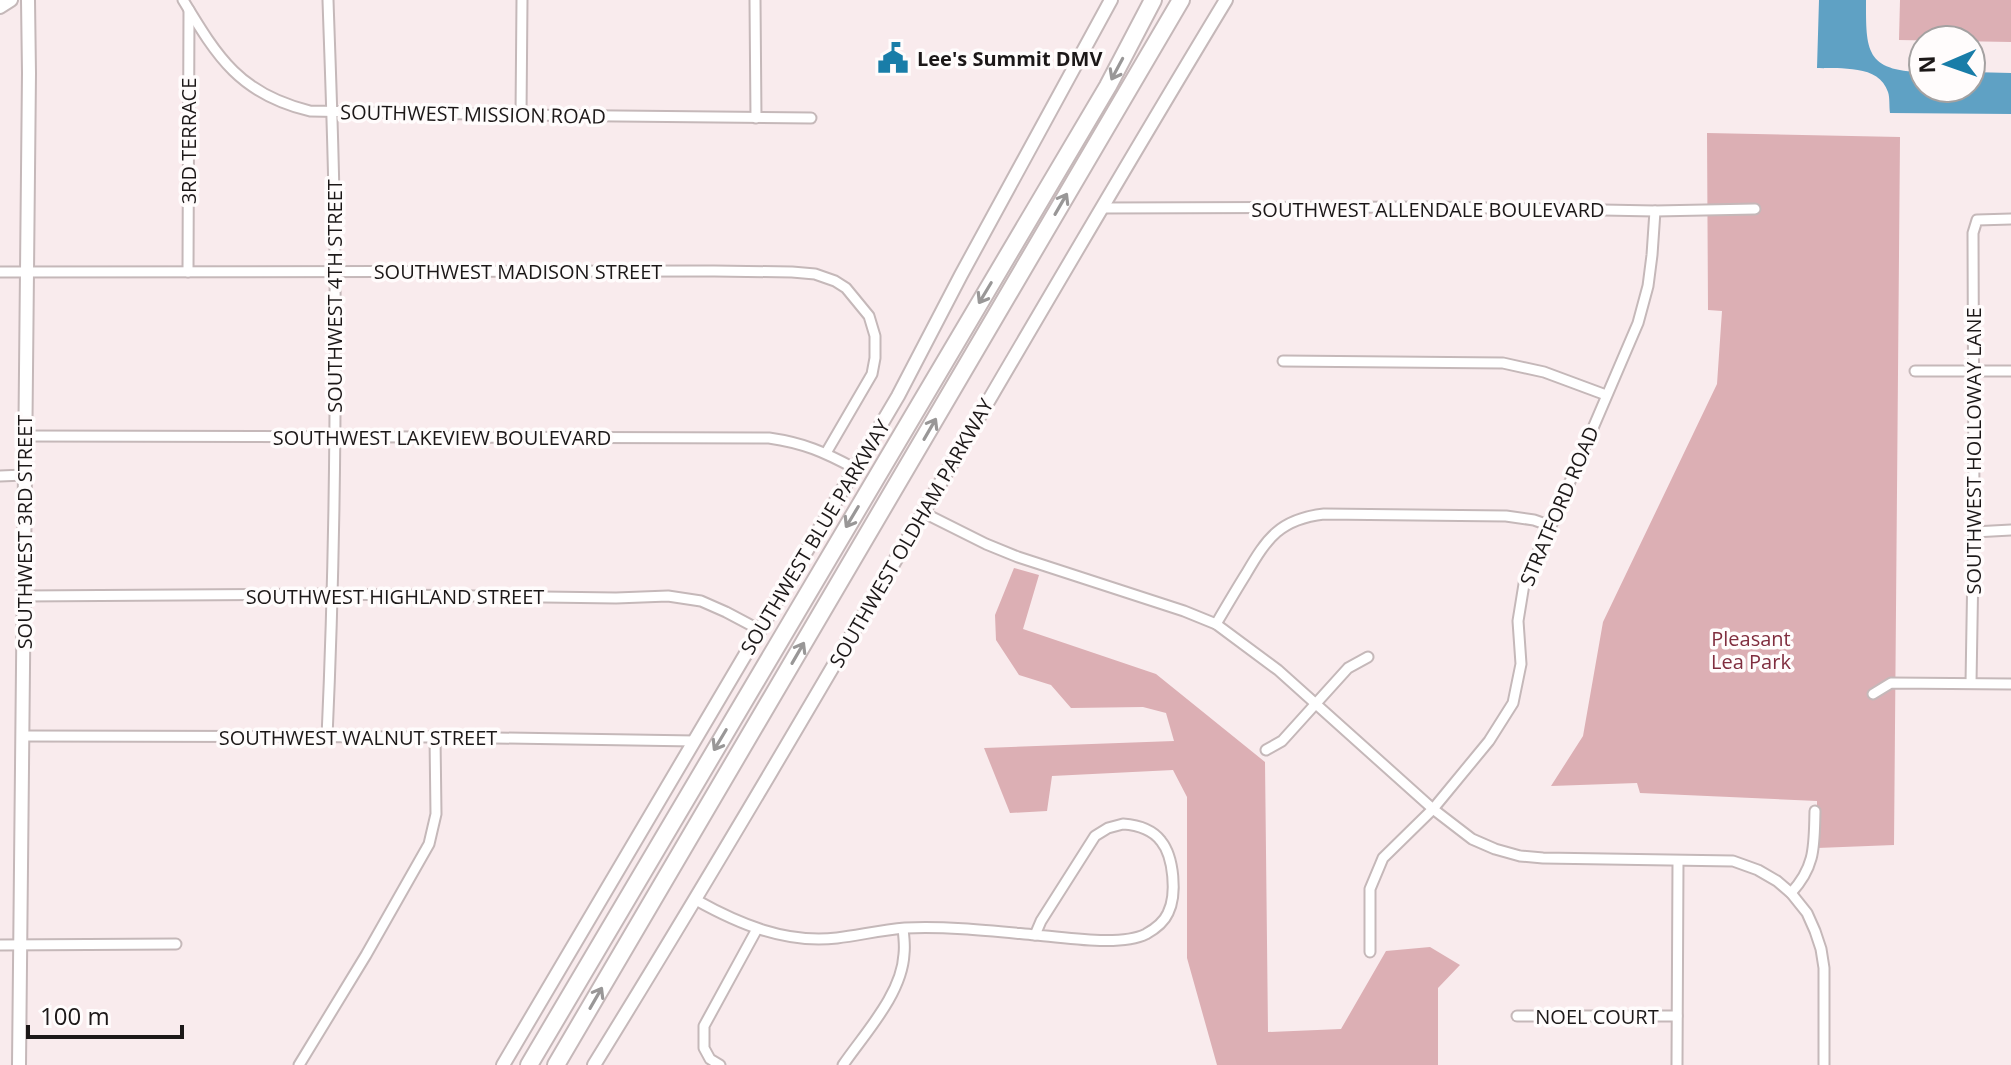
<svg xmlns="http://www.w3.org/2000/svg" width="2011" height="1065" font-family="'Open Sans',sans-serif">
<style>
.green{fill:#dcafb4}
.water{fill:#5fa1c4}
.lines{fill:none;stroke-linecap:round;stroke-linejoin:round}
.street-casing{stroke:#c5b8b9;stroke-width:13}
.secondary-casing{stroke:#c5b8b9;stroke-width:16}
.highway-casing{stroke:#c5b8b9;stroke-width:20}
.street{stroke:#fff;stroke-width:9}
.secondary{stroke:#fff;stroke-width:12}
.highway{stroke:#fff;stroke-width:16}
.oneway{stroke:#999797}
.labels{text-anchor:middle;dominant-baseline:central;stroke-width:7;stroke-linejoin:round;paint-order:stroke}
.poi-label{font-size:20px;font-weight:bold;fill:#1c1818;stroke:#fffcfc;text-anchor:start}
.street-label{font-size:20px;fill:#1c1818;stroke:#fffcfc}
.park-label{font-size:20px;fill:#802e3f;stroke:#fffcfc}
</style>
<rect width="100%" height="100%" fill="#f9ebed"/>
<!-- green -->
<g class="green">
<path d="M1900 0H2011V42L1899 40Z"/>
<path d="M1707 133 1900 137 1894 845 1817 848V801L1640 793 1637 783 1551 786 1583 736 1603 622 1717 384 1722 311 1708 310Z"/>
<path d="M1014 568 1039 575 1023 629 1156 674 1265 762 1268 1032 1341 1029 1386 951 1430 947 1460 965 1438 988V1065H1217L1187 958V797L1173 770 1052 776 1047 811 1010 813 984 748 1174 741 1166 713 1143 707 1071 708 1051 685 1019 675 996 640 995 615Z"/>
</g>
<!-- water -->
<path class="water" d="M1819 0H1866C1866 50 1865 71 1923 72V88H1971V72L2011 73V114L1890 113C1889 106 1890 98 1888 92 1879 64 1840 69 1817 68Z"/>
<g class="lines">
<defs>
<g id="street">
<path d="M183 0C218 58 240 94 310 111L521 115 811 118"/>
<path d="M755 0 756 118"/>
<path d="M521 115 522 0"/>
<path d="M1102 208 1437 207 1655 211 1755 209"/>
<path d="M0 272 714 271 792 272 815 274 835 281 846 288 869 316 875 336V358L872 374 826 453"/>
<path d="M188 272 189 10"/>
<path d="M1283 361 1503 363 1544 372 1606 395"/>
<path d="M1915 371H2011"/>
<path d="M24 436 769 438C804 443 824 452 854 468"/>
<path d="M0 476 24 475"/>
<path d="M922 512 986 544 1018 557 1184 611 1216 624 1278 670 1433 809 1472 839 1495 849 1520 856 1543 858 1733 861 1758 870 1777 881 1791 893 1807 913 1815 931 1821 949 1824 968V1065"/>
<path d="M1974 532 2011 530"/>
<path d="M23 596 333 594 616 598 668 596 701 601 726 612 760 630"/>
<path d="M1216 624C1226 607 1236 590 1246 574 1267 538 1280 519 1324 514L1506 516 1534 520 1551 526"/>
<path d="M1971 683 1974 506 1973 233 1977 220 2011 219"/>
<path d="M1873 694 1891 683 2011 684"/>
<path d="M22 736 435 737 695 741"/>
<path d="M327 737C334 583 336 428 335 274 335 183 331 91 328 0"/>
<path d="M1266 750 1282 741 1348 668 1368 657"/>
<path d="M1123 824C1137 825 1152 829 1161 841 1174 857 1177 895 1168 913 1164 922 1155 929 1146 934 1120 947 1064 937 1035 935L1041 921 1095 836 1108 828Z"/>
<path d="M1791 893C1816 866 1814 845 1815 811"/>
<path d="M696 900C739 924 786 944 837 938 860 935 882 930 905 928 948 926 992 931 1035 935"/>
<path d="M0 945 176 944"/>
<path d="M1370 952V889L1383 858 1433 809 1489 741 1513 703 1521 664 1518 621 1525 578 1551 526 1638 323 1648 286 1652 255 1655 211"/>
<path d="M1517 1016H1677"/>
<path d="M299 1065 366 955 429 844 436 814 435 737"/>
<path d="M720 1065 710 1059 704 1048V1026L757 929"/>
<path d="M843 1065C865 1033 902 994 904 954 905 946 904 937 903 929"/>
<path d="M1677 1065 1678 861"/>
</g>
<g id="secondary">
<path d="M0 7 11 0"/>
<path d="M19 1065 29 73 28 0"/>
<path d="M503 1065 898 396 961 275 1111 0"/>
<path d="M594 1065C811 714 1012 353 1226 0"/>
</g>
<g id="highway">
<path d="M529 1065 1108 86 1153 0"/>
<path d="M556 1065 1181 0"/>
</g>
</defs>
<!-- street casing -->
<use href="#street" class="street-casing"/>
<!-- secondary casing -->
<use href="#secondary" class="secondary-casing"/>
<!-- highway casing -->
<use href="#highway" class="highway-casing"/>
<!-- street -->
<use href="#street" class="street"/>
<!-- secondary -->
<use href="#secondary" class="secondary"/>
<!-- highway -->
<use href="#highway" class="highway"/>
</g>
<!-- one-way arrows -->
<defs><path id="oneway-shaft" d="M-6 0H5M1.5-3L5.5 0L1.5 3" fill="none" stroke-width="1.6" stroke-linecap="round" stroke-linejoin="round" transform="scale(2)"/></defs>
<g class="oneway">
<use href="#oneway-shaft" transform="translate(1117 69) rotate(118)"/>
<use href="#oneway-shaft" transform="translate(1061 204) rotate(-60)"/>
<use href="#oneway-shaft" transform="translate(985 293) rotate(121)"/>
<use href="#oneway-shaft" transform="translate(930 429) rotate(-60)"/>
<use href="#oneway-shaft" transform="translate(852 517) rotate(121)"/>
<use href="#oneway-shaft" transform="translate(798 653) rotate(-60)"/>
<use href="#oneway-shaft" transform="translate(720 740) rotate(121)"/>
<use href="#oneway-shaft" transform="translate(596 998) rotate(-60)"/>
</g>
<!-- icons -->
<defs>
<symbol id="civic-bare" viewBox="-9 -9 18 18"><path d="M-.6-6.5H3V-4.5H.6V-3L4-1V1h2V6H-6V1h2V-1L-.6-3ZM-1.2 2.5V6h2.4V2.5Z" fill="#197da8" stroke="#fffcfc" stroke-width="2.5" paint-order="stroke"/></symbol>
</defs>
<g fill-rule="evenodd">
<use href="#civic-bare" x="871" y="36" width="44" height="44"/>
</g>
<g class="labels">
<!-- poi labels -->
<g class="poi-label">
<text x="917" y="58">Lee's Summit DMV</text>
</g>
<!-- street labels -->
<g class="street-label">
<text transform="translate(473 114) rotate(1)">SOUTHWEST MISSION ROAD</text>
<text transform="translate(188 141) rotate(-90)">3RD TERRACE</text>
<text x="1428" y="209">SOUTHWEST ALLENDALE BOULEVARD</text>
<text x="518" y="271">SOUTHWEST MADISON STREET</text>
<text transform="translate(334 296) rotate(-90)">SOUTHWEST 4TH STREET</text>
<text x="442" y="437">SOUTHWEST LAKEVIEW BOULEVARD</text>
<text transform="translate(1973 451) rotate(-90)">SOUTHWEST HOLLOWAY LANE</text>
<text transform="translate(1559 506) rotate(-67)">STRATFORD ROAD</text>
<text transform="translate(24 532) rotate(-90)">SOUTHWEST 3RD STREET</text>
<text transform="translate(911 533) rotate(-60)">SOUTHWEST OLDHAM PARKWAY</text>
<text transform="translate(815 537) rotate(-59)">SOUTHWEST BLUE PARKWAY</text>
<text x="395" y="596">SOUTHWEST HIGHLAND STREET</text>
<text x="358" y="737">SOUTHWEST WALNUT STREET</text>
<text x="1597" y="1016">NOEL COURT</text>
</g>
<!-- park labels -->
<g class="park-label">
<text x="1751" y="638">Pleasant<tspan x="1751" dy="23">Lea Park</tspan></text>
</g>
</g>
<!-- north arrow -->
<g transform="translate(1947 64) rotate(268)"><circle r="38" fill="#fffcfc" stroke="#a4a1a1" stroke-width="2"/>
<path d="M0-6L14 30L0 20L-14 30Z" fill="#197da8"/>
<text y="-12" font-size="22" font-weight="bold" text-anchor="middle" fill="#1c1818">N</text>
</g>
<!-- scale -->
<path d="M28 1025v12h154v-12" fill="none" stroke="#1c1818" stroke-width="4"/>
<text x="40" y="1025" font-size="24" fill="#1c1818" stroke="#fffcfc" stroke-width="6" paint-order="stroke">100 m</text>
</svg>
